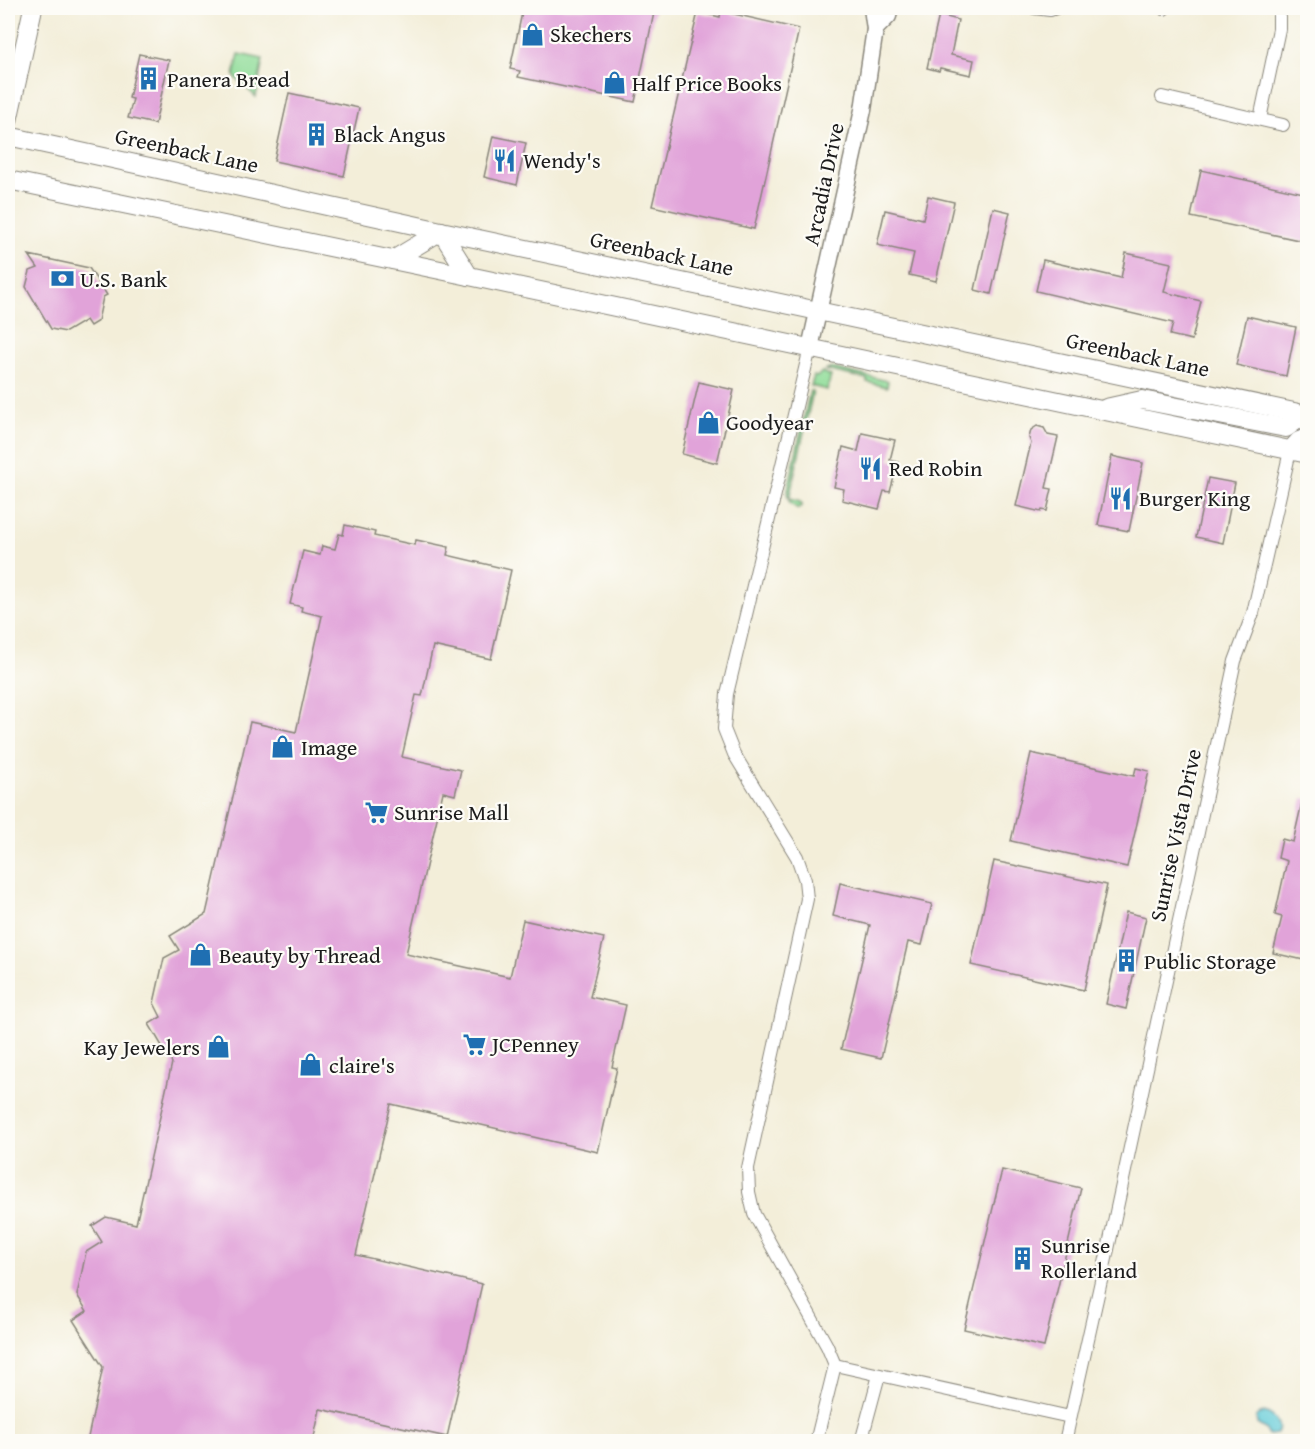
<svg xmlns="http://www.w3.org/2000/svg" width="1315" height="1449" font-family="'Gentium Book Plus',serif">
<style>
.green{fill:#91dd9a;stroke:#567c5b;stroke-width:1.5}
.water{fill:#5ecad7;stroke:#3d737a;stroke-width:1.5}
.building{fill:#e1a3d9}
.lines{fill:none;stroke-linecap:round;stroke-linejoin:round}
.street-casing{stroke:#88857a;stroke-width:14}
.secondary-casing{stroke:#88857a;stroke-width:19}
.primary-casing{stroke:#88857a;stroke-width:20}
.street{stroke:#fff;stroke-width:12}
.secondary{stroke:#fff;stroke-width:16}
.primary{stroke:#fff;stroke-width:18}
.labels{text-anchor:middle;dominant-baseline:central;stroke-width:4.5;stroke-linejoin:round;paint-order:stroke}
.poi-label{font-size:22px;fill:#1c1c1c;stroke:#fdfcf7;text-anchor:start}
.street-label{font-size:22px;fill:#1c1c1c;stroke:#fdfcf7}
</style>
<rect width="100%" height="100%" fill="#fdfcf7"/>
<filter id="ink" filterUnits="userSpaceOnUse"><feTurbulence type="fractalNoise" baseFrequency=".0167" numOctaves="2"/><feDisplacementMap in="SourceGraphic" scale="12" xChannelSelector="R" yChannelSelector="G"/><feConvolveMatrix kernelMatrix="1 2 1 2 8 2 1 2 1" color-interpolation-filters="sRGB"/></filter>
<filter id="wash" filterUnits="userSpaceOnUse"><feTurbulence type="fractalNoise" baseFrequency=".008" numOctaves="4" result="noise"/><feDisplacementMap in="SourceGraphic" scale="24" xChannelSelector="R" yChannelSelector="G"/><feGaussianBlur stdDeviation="1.35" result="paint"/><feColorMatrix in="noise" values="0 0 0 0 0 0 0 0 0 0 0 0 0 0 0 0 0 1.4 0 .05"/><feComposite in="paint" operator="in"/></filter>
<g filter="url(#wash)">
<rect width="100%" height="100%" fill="#f3eed9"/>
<!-- green -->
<g class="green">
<path d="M239 54 263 59 256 97 234 76Z"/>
<path d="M832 368 888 381 887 387 867 382V379L826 370Z"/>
<path d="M822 372 831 376 827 390 811 386 814 376 817 377Z"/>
<path d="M810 391H813L789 499 800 502 802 505 798 509 790 503 787 494Z"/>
</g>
<!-- water -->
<path class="water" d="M1264 1412C1274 1415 1282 1424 1277 1434L1269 1435 1265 1429 1257 1424 1256 1417Z"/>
<g id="blocks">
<!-- building -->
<g class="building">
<path d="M523 8H655L635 102 518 77 520 71 510 69Z"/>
<path d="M721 11 799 29 754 229 652 206 698 12 720 17Z"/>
<path d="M939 15 958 20 951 55 974 60 971 75 940 68 939 71 927 68Z"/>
<path d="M139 54 169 60 155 124 128 118 133 99 129 98Z"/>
<path d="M289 93 359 108 344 176 274 161Z"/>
<path d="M493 136 526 143 517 185 484 177Z"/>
<path d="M1201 170 1308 194V242L1191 217Z"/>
<path d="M928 196 954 202 936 281 909 275 914 253 877 245 885 210 923 219Z"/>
<path d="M993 208 1010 212 991 294 975 290Z"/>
<path d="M1126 253 1171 263 1164 292 1201 301 1192 340 1170 335 1173 323 1036 291 1043 260 1121 278Z"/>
<path d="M29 255 89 268 107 295 103 297 98 321 90 326 86 320 66 332 51 329 26 287 30 271 38 268Z"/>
<path d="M1247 316 1296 327 1286 376 1236 365Z"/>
<path d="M699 382 734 390 717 463 682 454Z"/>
<path d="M1037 426 1044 428 1048 435 1058 437 1046 488 1052 489 1047 511 1042 510 1041 512 1016 506 1031 443 1029 438 1031 430Z"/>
<path d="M862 433 895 440 890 460 898 462 890 492 884 491 879 509 842 500 844 489 834 487 843 447 858 451Z"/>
<path d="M1112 456 1143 463 1129 531 1098 525Z"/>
<path d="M1208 478 1235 483 1223 543 1196 537Z"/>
<path d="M345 525 375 532 374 536 415 545 416 540 449 547 447 555 511 570 491 659 433 646 422 696 416 695 402 757 461 770 455 795 443 792 406 954 510 977 523 920 604 938 590 997 626 1005 612 1067 617 1068 598 1152 391 1104 356 1255 482 1284 447 1437 320 1409 313 1442H87L103 1367 73 1320 87 1311 77 1295 86 1252 102 1242 92 1226 106 1217 136 1224 172 1063 149 1024 161 1017 154 1003 164 958 179 950 170 936 206 914 250 722 296 732 322 616 301 611 302 607 290 604 303 551 320 555 322 546 335 549 339 534 343 535Z"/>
<path d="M1031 753 1134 776 1136 768 1149 771 1127 867 1011 841Z"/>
<path d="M1303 798 1308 799V961L1273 953 1282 917 1275 915 1287 861 1278 858 1282 839 1293 842Z"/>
<path d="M994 861 1107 885 1084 990 971 965Z"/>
<path d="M840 883 932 904 922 945 908 942 881 1058 841 1049 870 925 833 916Z"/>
<path d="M1126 912 1146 917 1126 1009 1106 1004Z"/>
<path d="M1002 1170 1081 1188 1044 1347 964 1329Z"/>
</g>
</g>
</g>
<g filter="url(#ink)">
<use href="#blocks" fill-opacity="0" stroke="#88857a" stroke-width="1.5"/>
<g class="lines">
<defs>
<g id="street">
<path d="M1034 8 1050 10 1056 8"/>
<path d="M1164 9V8"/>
<path d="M1162 97 1283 125"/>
<path d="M1260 119 1279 29V8"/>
<path d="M810 348 727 694 724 729 734 754 797 857 805 880 807 899 748 1168 749 1192 754 1214 827 1346 835 1365 816 1442"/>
<path d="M835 1365 1070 1417"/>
<path d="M861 1442 879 1375"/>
<path d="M1065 1442 1107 1254 1235 661 1253 613 1290 451"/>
</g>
<g id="secondary">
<path d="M875 29 888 16 890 8"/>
<path d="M810 348 863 110 875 29 872 8"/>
</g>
<g id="primary">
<path d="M8 121 33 8"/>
<path d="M8 136 441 231 1308 415"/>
<path d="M8 180 469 276 1308 454"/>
<path d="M441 231 469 276"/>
<path d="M393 260 441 231"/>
<path d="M1106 408 1142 400 1286 428 1305 414"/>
<path d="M1290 451 1299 441 1308 438"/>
</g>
</defs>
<!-- street casing -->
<use href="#street" class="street-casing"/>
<!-- secondary casing -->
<use href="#secondary" class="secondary-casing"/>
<!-- primary casing -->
<use href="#primary" class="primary-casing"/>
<!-- street -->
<use href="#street" class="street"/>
<!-- secondary -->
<use href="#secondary" class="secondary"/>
<!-- primary -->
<use href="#primary" class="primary"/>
</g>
</g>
<!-- icons -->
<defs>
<symbol id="shop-bare" viewBox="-9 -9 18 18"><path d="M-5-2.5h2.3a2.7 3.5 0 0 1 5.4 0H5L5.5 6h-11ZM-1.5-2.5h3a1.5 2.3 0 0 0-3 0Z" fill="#1f6fb2" stroke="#fdfcf7" stroke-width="2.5" paint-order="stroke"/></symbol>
<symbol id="building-bare" viewBox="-9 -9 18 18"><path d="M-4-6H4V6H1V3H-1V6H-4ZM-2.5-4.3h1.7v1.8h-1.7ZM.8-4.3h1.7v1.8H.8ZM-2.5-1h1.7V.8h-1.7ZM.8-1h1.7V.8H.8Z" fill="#1f6fb2" stroke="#fdfcf7" stroke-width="2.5" paint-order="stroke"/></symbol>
<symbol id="restaurant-bare" viewBox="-9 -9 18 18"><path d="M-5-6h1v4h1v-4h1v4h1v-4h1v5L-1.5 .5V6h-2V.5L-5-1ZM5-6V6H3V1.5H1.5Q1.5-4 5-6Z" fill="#1f6fb2" stroke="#fdfcf7" stroke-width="2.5" paint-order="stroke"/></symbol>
<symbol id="bank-bare" viewBox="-9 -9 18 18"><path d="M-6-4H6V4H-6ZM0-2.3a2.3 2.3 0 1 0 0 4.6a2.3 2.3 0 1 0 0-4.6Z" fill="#1f6fb2" stroke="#fdfcf7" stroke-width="2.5" paint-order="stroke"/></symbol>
<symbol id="supermarket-bare" viewBox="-9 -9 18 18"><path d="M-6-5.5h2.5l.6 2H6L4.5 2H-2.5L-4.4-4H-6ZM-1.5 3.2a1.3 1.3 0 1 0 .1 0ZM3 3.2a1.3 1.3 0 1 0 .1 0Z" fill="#1f6fb2" stroke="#fdfcf7" stroke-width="2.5" paint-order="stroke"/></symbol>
</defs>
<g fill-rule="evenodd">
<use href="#shop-bare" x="516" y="18" width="33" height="33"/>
<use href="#building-bare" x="132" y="62" width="33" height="33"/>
<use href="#shop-bare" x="598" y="66" width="33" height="33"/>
<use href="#building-bare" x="300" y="118" width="33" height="33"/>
<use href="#restaurant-bare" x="488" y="144" width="33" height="33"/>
<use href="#bank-bare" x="46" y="262" width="33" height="33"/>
<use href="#shop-bare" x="692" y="406" width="33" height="33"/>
<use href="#restaurant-bare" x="854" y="452" width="33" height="33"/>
<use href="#restaurant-bare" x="1104" y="482" width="33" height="33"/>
<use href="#shop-bare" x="266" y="730" width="33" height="33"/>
<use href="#supermarket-bare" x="360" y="796" width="33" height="33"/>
<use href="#shop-bare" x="184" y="938" width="33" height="33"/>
<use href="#building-bare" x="1110" y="944" width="33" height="33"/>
<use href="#supermarket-bare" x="458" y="1028" width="33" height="33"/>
<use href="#shop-bare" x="202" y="1030" width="33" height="33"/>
<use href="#shop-bare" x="294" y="1048" width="33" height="33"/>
<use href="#building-bare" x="1006" y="1242" width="33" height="33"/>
</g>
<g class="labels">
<!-- poi labels -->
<g class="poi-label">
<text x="550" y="34">Skechers</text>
<text x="167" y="79">Panera Bread</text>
<text x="632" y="83">Half Price Books</text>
<text x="334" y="134">Black Angus</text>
<text x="523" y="160">Wendy's</text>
<text x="80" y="279">U.S. Bank</text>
<text x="726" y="422">Goodyear</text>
<text x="889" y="468">Red Robin</text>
<text x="1139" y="498">Burger King</text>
<text x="301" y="747">Image</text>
<text x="394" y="812">Sunrise Mall</text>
<text x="219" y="955">Beauty by Thread</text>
<text x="1144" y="961">Public Storage</text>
<text x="492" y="1044">JCPenney</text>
<text x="200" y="1047" text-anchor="end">Kay Jewelers</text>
<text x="329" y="1065">claire's</text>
<text x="1041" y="1245">Sunrise<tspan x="1041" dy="25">Rollerland</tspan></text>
</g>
<!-- street labels -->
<g class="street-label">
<text transform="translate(187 150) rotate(12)">Greenback Lane</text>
<text transform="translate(823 184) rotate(-78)">Arcadia Drive</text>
<text transform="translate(662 253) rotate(12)">Greenback Lane</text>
<text transform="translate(1138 354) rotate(12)">Greenback Lane</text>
<text transform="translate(1175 835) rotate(-78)">Sunrise Vista Drive</text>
</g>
</g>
<!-- margin -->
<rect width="1315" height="1449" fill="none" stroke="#fdfcf7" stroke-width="30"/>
</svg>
